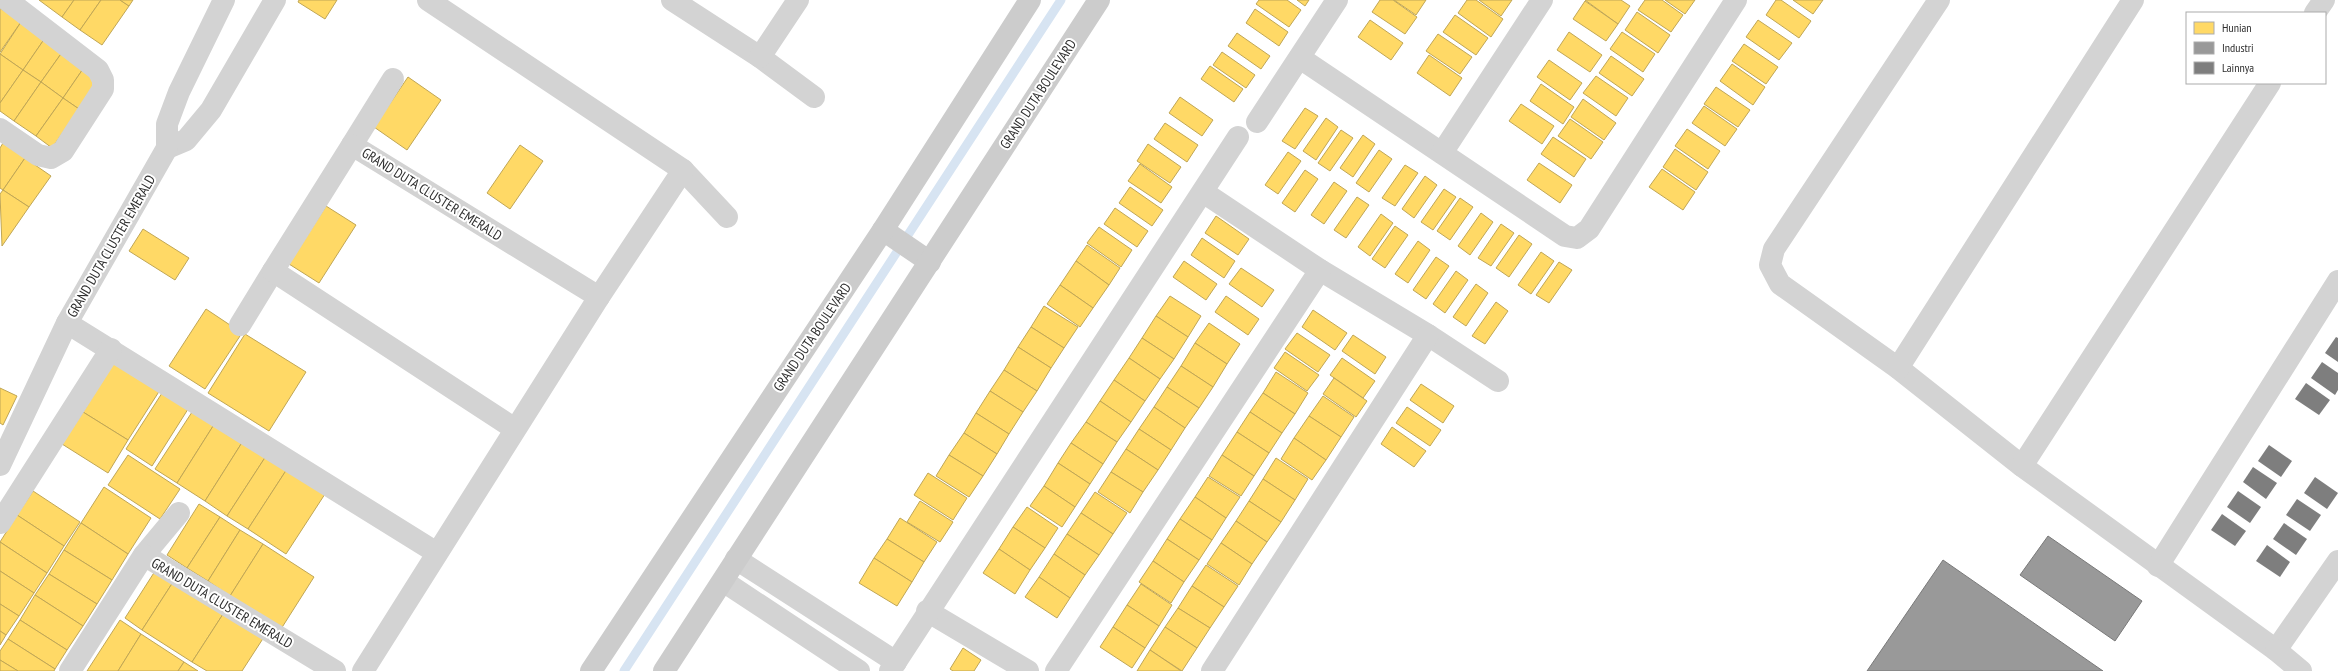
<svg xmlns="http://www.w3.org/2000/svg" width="2338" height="671" font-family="'PT Sans Narrow',sans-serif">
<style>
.homes{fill:#ffd966;stroke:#c0a655}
.industry{fill:#999;stroke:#797979}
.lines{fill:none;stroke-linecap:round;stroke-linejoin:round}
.stream{stroke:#d7e4f2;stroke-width:9}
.building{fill:#7e7e7e}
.street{stroke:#d3d3d3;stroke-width:22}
.secondary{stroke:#ccc;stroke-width:22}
.labels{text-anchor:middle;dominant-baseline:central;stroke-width:4;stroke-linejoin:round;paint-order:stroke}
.street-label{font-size:14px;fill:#2e2e2e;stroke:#fff}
</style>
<rect width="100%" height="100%" fill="#fff"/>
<!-- homes -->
<g class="homes">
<path d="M39 0H74L62 17Z"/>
<path d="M74 0H101L80 30 62 17Z"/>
<path d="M101 0H120L129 6 102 45 80 30Z"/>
<path d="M120 0H133L129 6Z"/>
<path d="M299 0H337L325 19 298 2Z"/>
<path d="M1259 0H1287L1301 10 1289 27 1256 4Z"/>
<path d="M1297 0H1309L1305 6Z"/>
<path d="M1380 0H1393L1417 17 1405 34 1372 12Z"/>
<path d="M1394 0H1426L1416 15Z"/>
<path d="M1467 0H1476L1503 19 1491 37 1458 13Z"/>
<path d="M1479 0H1512L1501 16Z"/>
<path d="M1585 0H1621L1630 6 1618 24Z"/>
<path d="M1645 0H1662L1683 15 1671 32 1638 10Z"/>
<path d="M1665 0H1695L1685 14Z"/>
<path d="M1776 0H1781L1811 21 1799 38 1766 15Z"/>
<path d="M1793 0H1823L1813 14Z"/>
<path d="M1585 1 1618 24 1606 41 1573 19Z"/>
<path d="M0 8 21 22 0 52Z"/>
<path d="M1255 9 1288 32 1279 46 1246 23Z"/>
<path d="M1637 12 1670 35 1658 53 1625 30Z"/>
<path d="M1455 15 1488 38 1476 55 1443 32Z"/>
<path d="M1370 20 1403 43 1391 60 1358 37Z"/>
<path d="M1758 20 1792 43 1779 60 1746 37Z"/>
<path d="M21 22 45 38 23 70 0 54Z"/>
<path d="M1569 32 1602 55 1590 72 1557 50Z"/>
<path d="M1622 32 1655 54 1643 72 1610 49Z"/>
<path d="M1237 33 1270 56 1261 69 1228 46Z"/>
<path d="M1438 34 1472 57 1460 74 1426 51Z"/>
<path d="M45 38 63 51 41 82 23 70Z"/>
<path d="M1744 44 1778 67 1766 84 1732 61Z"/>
<path d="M63 51 85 66 63 98 41 82Z"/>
<path d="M1222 52 1255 75 1246 88 1213 65Z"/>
<path d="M0 54 23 70 0 103Z"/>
<path d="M1429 55 1462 78 1450 96 1417 73Z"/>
<path d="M1611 56 1644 79 1632 96 1599 73Z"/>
<path d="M1549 60 1582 83 1570 100 1537 77Z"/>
<path d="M1732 64 1765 87 1753 105 1720 81Z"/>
<path d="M85 66 101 77 79 109 63 98Z"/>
<path d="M1210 66 1243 89 1234 102 1201 79Z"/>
<path d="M23 70 41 82 14 121 0 111V103Z"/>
<path d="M1596 76 1628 98 1616 116 1583 93Z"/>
<path d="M408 77 441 100 407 150 374 127Z"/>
<path d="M41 82 63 98 36 136 14 121Z"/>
<path d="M1541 84 1574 107 1563 124 1530 101Z"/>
<path d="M1716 87 1750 110 1738 127 1704 104Z"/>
<path d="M1180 97 1213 120 1202 136 1169 113Z"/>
<path d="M63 98 79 109 52 148 36 136Z"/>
<path d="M1583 99 1616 123 1604 140 1571 117Z"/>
<path d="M1521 104 1554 126 1542 144 1509 121Z"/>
<path d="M1704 106 1737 129 1725 146 1692 123Z"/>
<path d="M1305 108 1318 116 1295 149 1282 141Z"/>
<path d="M1326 118 1338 127 1316 160 1303 151Z"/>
<path d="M1570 119 1603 142 1591 159 1558 136Z"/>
<path d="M1165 123 1198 145 1187 162 1154 139Z"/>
<path d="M1687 129 1720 151 1708 169 1675 146Z"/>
<path d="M1341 130 1353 138 1330 171 1318 163Z"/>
<path d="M1363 135 1375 144 1353 177 1340 168Z"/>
<path d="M1553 137 1586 159 1574 177 1541 154Z"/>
<path d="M3 143 25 158 3 190 0 188V148Z"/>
<path d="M1148 144 1181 167 1170 183 1137 161Z"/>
<path d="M520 145 543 161 510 209 487 193Z"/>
<path d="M1675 149 1708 172 1696 190 1663 167Z"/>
<path d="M1379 150 1392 159 1369 192 1356 183Z"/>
<path d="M1288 152 1301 161 1278 194 1265 185Z"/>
<path d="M25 158 51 176 29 207 3 190Z"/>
<path d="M1539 163 1572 185 1560 203 1527 180Z"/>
<path d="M1140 164 1172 187 1161 203 1128 181Z"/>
<path d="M1405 165 1418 173 1395 206 1382 198Z"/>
<path d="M1662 169 1695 192 1683 210 1649 187Z"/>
<path d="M1305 170 1318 179 1295 212 1282 203Z"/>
<path d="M1425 176 1437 185 1414 218 1402 209Z"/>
<path d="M1334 182 1347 191 1324 224 1311 215Z"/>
<path d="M1130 187 1163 210 1152 226 1119 203Z"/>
<path d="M1444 189 1456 197 1433 230 1421 222Z"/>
<path d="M3 190 29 207 2 246 0 194Z"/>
<path d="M1357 197 1369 205 1346 238 1334 230Z"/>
<path d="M1460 198 1473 207 1450 240 1437 231Z"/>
<path d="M326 206 356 225 319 283 289 264Z"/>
<path d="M1115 208 1148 231 1137 247 1104 224Z"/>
<path d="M1481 213 1493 222 1470 255 1458 246Z"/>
<path d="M1381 214 1393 223 1370 256 1358 247Z"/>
<path d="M1216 216 1249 239 1238 255 1205 233Z"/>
<path d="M1501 224 1514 233 1491 266 1478 258Z"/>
<path d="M1395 226 1408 235 1385 268 1372 259Z"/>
<path d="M1099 227 1132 250 1121 267 1087 243Z"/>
<path d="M143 229 189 258 175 280 129 251Z"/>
<path d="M1519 235 1532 244 1509 277 1496 268Z"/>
<path d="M1202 238 1235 261 1224 278 1191 255Z"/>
<path d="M1418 241 1430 250 1408 283 1395 274Z"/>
<path d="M1087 245 1120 268 1109 285 1076 261Z"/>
<path d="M1541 252 1554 261 1531 294 1518 285Z"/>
<path d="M1436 257 1449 266 1426 299 1413 290Z"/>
<path d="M1076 261 1109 285 1093 308 1060 285Z"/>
<path d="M1184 261 1217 284 1206 300 1173 277Z"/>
<path d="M1559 262 1572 270 1549 303 1536 295Z"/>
<path d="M1241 268 1274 290 1262 307 1229 284Z"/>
<path d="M1456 271 1468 280 1445 313 1433 304Z"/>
<path d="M1476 284 1488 293 1466 326 1453 317Z"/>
<path d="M1060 285 1093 308 1080 327 1047 304Z"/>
<path d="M1170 296 1201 316 1188 337 1156 316Z"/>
<path d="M1226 296 1259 319 1248 335 1215 312Z"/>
<path d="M1496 302 1508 311 1485 344 1472 336Z"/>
<path d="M1044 306 1078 327 1064 348 1031 327Z"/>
<path d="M206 309 242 333 205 389 169 366Z"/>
<path d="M1313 310 1347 333 1335 350 1302 327Z"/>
<path d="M1156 316 1188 337 1174 359 1142 338Z"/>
<path d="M1209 323 1240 344 1227 364 1195 343Z"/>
<path d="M1031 327 1064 348 1051 368 1018 347Z"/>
<path d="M1297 333 1330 355 1318 372 1285 349Z"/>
<path d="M245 334 306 372 269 431 208 393Z"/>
<path d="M1353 335 1386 357 1375 374 1342 351Z"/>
<path d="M1142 338 1174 359 1160 379 1129 358Z"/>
<path d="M1195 343 1227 364 1213 387 1181 366Z"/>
<path d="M1018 347 1051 368 1037 391 1004 370Z"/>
<path d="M1285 352 1319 375 1307 391 1274 368Z"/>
<path d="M1129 358 1160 379 1145 401 1114 380Z"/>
<path d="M1342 358 1375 381 1363 398 1330 375Z"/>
<path d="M114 362 160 390 128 440 83 412Z"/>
<path d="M1181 366 1213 387 1199 408 1167 387Z"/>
<path d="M1004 370 1037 391 1023 412 990 391Z"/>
<path d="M1276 372 1308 393 1295 414 1263 393Z"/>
<path d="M1334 378 1367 401 1356 417 1323 394Z"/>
<path d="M1114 380 1145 401 1131 422 1100 401Z"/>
<path d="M1421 384 1454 406 1443 423 1410 400Z"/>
<path d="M1167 387 1199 408 1185 428 1154 407Z"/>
<path d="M0 388 17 396 3 425 0 423Z"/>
<path d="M164 390 190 406 152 466 126 449Z"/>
<path d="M990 391 1023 412 1009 434 976 413Z"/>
<path d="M1263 393 1295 414 1282 433 1250 412Z"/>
<path d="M1323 396 1354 417 1341 437 1309 416Z"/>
<path d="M1100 401 1131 422 1117 442 1086 422Z"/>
<path d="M1154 407 1185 428 1171 450 1139 429Z"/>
<path d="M1407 407 1441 430 1430 446 1396 423Z"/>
<path d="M194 409 215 423 177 483 155 469Z"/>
<path d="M83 412 128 440 108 473 62 444Z"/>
<path d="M1250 412 1282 433 1269 453 1237 432Z"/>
<path d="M976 413 1009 434 997 454 964 433Z"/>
<path d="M1309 416 1341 437 1326 460 1294 438Z"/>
<path d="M1086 422 1117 442 1103 464 1071 443Z"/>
<path d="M215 423 243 441 205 501 177 483Z"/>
<path d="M1392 427 1426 451 1414 467 1381 444Z"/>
<path d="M1139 429 1171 450 1158 470 1126 449Z"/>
<path d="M1237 432 1269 453 1254 476 1222 455Z"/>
<path d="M964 433 997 454 983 476 949 455Z"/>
<path d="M1294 438 1326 460 1312 480 1281 459Z"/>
<path d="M243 441 266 456 227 516 205 501Z"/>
<path d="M1071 443 1103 464 1090 484 1058 463Z"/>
<path d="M1126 449 1158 470 1143 492 1111 472Z"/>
<path d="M128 455 180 489 160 519 108 485Z"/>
<path d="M949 455 983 476 969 497 936 476Z"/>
<path d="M1222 455 1254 476 1241 496 1209 476Z"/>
<path d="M266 456 287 469 248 529 227 516Z"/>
<path d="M1276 458 1308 479 1295 500 1263 479Z"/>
<path d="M1058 463 1090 484 1075 507 1044 486Z"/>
<path d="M287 469 325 494 286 554 248 529Z"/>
<path d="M1111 472 1143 492 1130 513 1098 492Z"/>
<path d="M928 473 967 498 953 520 914 495Z"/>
<path d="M1208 477 1240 497 1226 518 1195 497Z"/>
<path d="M1263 479 1295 500 1281 522 1249 501Z"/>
<path d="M1044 486 1075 507 1062 527 1030 506Z"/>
<path d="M104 487 151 518 128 554 81 523Z"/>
<path d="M33 491 80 522 64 546 17 515Z"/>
<path d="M1095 492 1127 513 1113 534 1081 513Z"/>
<path d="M1195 497 1226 518 1212 540 1180 519Z"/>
<path d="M920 501 953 522 940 542 907 522Z"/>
<path d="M1249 501 1281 522 1267 542 1236 521Z"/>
<path d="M199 504 220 517 187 568 167 555Z"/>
<path d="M1027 507 1058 528 1045 548 1013 527Z"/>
<path d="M1081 513 1113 534 1099 555 1067 534Z"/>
<path d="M17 515 64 546 47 573 0 542Z"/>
<path d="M220 517 240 530 208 581 187 568Z"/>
<path d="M900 518 937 542 924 562 887 539Z"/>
<path d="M1180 519 1212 540 1199 560 1167 539Z"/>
<path d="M1236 521 1267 542 1252 564 1221 543Z"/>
<path d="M81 523 128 554 112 580 64 550Z"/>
<path d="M1013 527 1045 548 1030 570 999 549Z"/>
<path d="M240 530 263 544 230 596 208 581Z"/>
<path d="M1067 534 1099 555 1085 575 1054 554Z"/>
<path d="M887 539 924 562 912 582 874 558Z"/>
<path d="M1167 539 1199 560 1184 582 1153 561Z"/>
<path d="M0 542 47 573 34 593 0 571Z"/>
<path d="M1221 543 1252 564 1239 585 1207 564Z"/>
<path d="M263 544 314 577 281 629 230 596Z"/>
<path d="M999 549 1030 570 1015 594 983 573Z"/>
<path d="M64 550 112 580 97 604 49 574Z"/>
<path d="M1054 554 1085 575 1070 598 1039 577Z"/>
<path d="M874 558 912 582 897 606 859 583Z"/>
<path d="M1153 561 1184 582 1171 603 1139 582Z"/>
<path d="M1206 565 1238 586 1224 607 1192 586Z"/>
<path d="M157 568 175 579 142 630 125 618Z"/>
<path d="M0 571 34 593 19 616 0 604Z"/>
<path d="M49 574 97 604 83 626 35 595Z"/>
<path d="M1039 577 1070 598 1057 618 1025 597Z"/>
<path d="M175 579 225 611 192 662 142 630Z"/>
<path d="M1141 584 1172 605 1159 626 1127 605Z"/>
<path d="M1192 586 1224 607 1210 628 1178 608Z"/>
<path d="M35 595 83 626 67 650 20 620Z"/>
<path d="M0 604 19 616 6 635 0 631Z"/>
<path d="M1127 605 1159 626 1145 648 1113 627Z"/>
<path d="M1178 608 1210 628 1197 648 1165 627Z"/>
<path d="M225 611 264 637 242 671H207L192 662Z"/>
<path d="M20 620 67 650 55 669 8 639Z"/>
<path d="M120 620 141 634 118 671H87Z"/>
<path d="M1113 627 1145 648 1132 668 1100 647Z"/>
<path d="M1165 627 1197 648 1182 671 1150 650Z"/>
<path d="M0 631 6 635 0 645Z"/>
<path d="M141 634 184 662 178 671H118Z"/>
<path d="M8 639 55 669 54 671H18L0 660V651Z"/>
<path d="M963 648 981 660 974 671H953L950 669Z"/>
<path d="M1150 650 1181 671H1137Z"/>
<path d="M0 660 18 671H0Z"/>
<path d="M184 662 198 671H178Z"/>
</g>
<!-- industry -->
<g class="industry">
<path d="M2048 536 2142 601 2115 641 2020 575Z"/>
<path d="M1943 560 2103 671H1867Z"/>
</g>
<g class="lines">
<!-- stream -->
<path class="stream" d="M624 671 1061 0"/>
</g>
<!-- building -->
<g class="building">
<path d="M2336 337 2338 338V362L2325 353Z"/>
<path d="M2322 362 2338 373V390L2335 395 2311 378Z"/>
<path d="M2306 383 2330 400 2319 415 2295 399Z"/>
<path d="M2269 445 2292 461 2281 477 2258 461Z"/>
<path d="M2253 467 2277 483 2266 499 2243 482Z"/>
<path d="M2315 477 2338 493 2327 509 2304 493Z"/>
<path d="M2238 491 2261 507 2250 523 2227 507Z"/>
<path d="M2297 499 2321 515 2310 531 2286 515Z"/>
<path d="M2222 514 2246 531 2235 546 2211 530Z"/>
<path d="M2284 523 2307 539 2296 555 2273 539Z"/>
<path d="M2267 545 2290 562 2280 577 2256 561Z"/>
</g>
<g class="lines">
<!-- street -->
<g class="street">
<path d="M672 0 760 57 814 97"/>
<path d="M1939 0 1774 249 1770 265 1780 284 1898 368 2022 466 2276 650 2338 561"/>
<path d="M2315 13 2324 0"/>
<path d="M760 57 798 0"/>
<path d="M1300 58 1565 236 1577 238 1589 229 1736 0"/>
<path d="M1257 122 1337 0"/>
<path d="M0 129 38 155 51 158 63 151 103 89V80L98 70 7 0"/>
<path d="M352 145 393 79"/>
<path d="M167 148 186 140 211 110 275 0"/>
<path d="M1442 153 1542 0"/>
<path d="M683 170 727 217"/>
<path d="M1203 192 1320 270 1428 335 1498 381"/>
<path d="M67 323 437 553"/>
<path d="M240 325 273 271"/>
<path d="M1898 368 2133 0"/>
<path d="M515 429 273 271 352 145 599 297"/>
<path d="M0 465 67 323 167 148V124L179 92 224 0"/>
<path d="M2022 466 2270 83"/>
<path d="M0 523 111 349"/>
<path d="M144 555 179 513"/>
<path d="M736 559 896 662"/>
<path d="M2158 566 2338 281"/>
<path d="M723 581 859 671"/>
<path d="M927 611 1028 671"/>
<path d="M2276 650 2301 671"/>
<path d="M70 671 144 555 335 671"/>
<path d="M363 671 599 297 683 170 428 0"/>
<path d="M890 671 1238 137"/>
<path d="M1056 671 1320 270"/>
<path d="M1212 671 1428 335"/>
</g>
<!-- secondary -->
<g class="secondary">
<path d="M883 230 930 262"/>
<path d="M591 671 883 230 1030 0"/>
<path d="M664 671 1099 0"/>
</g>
</g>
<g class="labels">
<!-- street labels -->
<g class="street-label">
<text transform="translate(1038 94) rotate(-57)">GRAND DUTA BOULEVARD</text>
<text transform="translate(432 194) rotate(32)">GRAND DUTA CLUSTER EMERALD</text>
<text transform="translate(111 246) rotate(-60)">GRAND DUTA CLUSTER EMERALD</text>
<text transform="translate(812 337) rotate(-56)">GRAND DUTA BOULEVARD</text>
<text transform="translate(222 603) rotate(31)">GRAND DUTA CLUSTER EMERALD</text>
</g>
</g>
<!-- legend -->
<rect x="2186" y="12" width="140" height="72" fill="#ffffff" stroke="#ababab"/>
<rect x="2194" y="22" width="20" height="12" fill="#ffd966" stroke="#ababab"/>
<text x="2222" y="32" font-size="12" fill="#2e2e2e">Hunian</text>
<rect x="2194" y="42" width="20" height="12" fill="#999999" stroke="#ababab"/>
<text x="2222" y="52" font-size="12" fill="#2e2e2e">Industri</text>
<rect x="2194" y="62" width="20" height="12" fill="#7e7e7e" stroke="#ababab"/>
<text x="2222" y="72" font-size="12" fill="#2e2e2e">Lainnya</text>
</svg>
